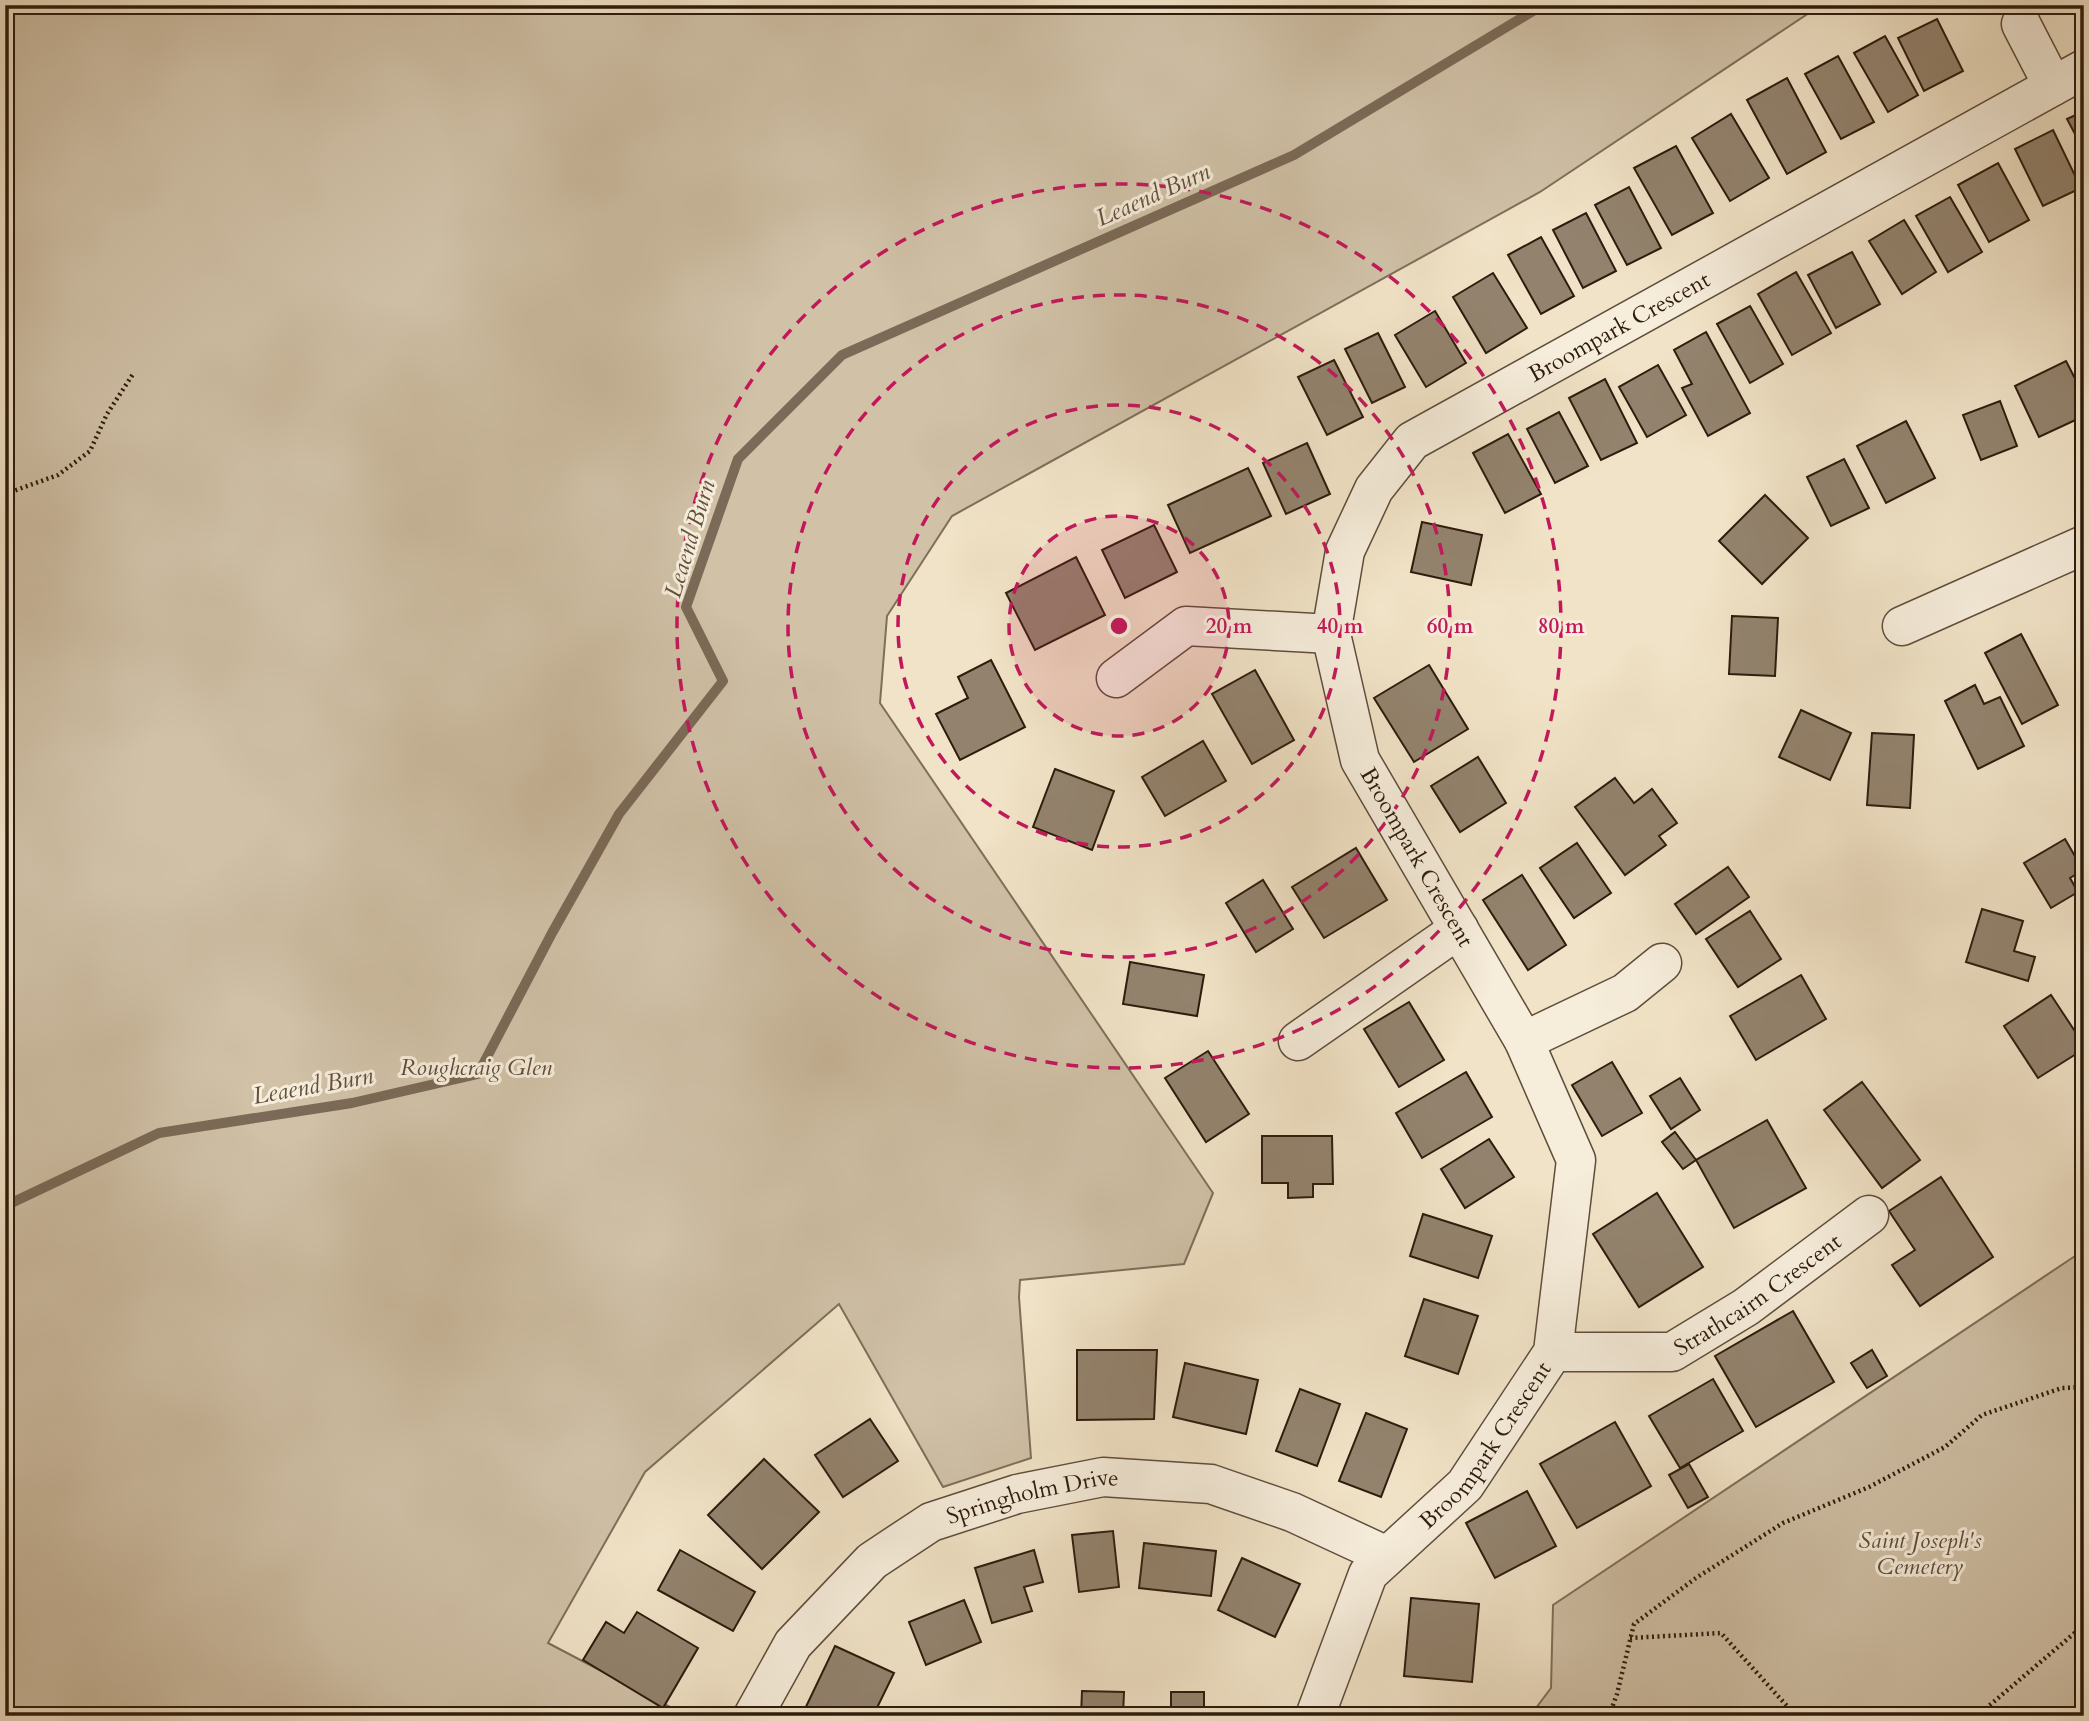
<svg xmlns="http://www.w3.org/2000/svg" width="2089" height="1721" font-family="Cardo,serif">
<style>
.green{fill:#d0c1a7;stroke:#7f6e5a;stroke-width:2}
.lines{fill:none;stroke-linecap:round;stroke-linejoin:round}
.stream{stroke:#7b6a57;stroke-width:10}
.building{fill:#93836e;stroke:#2e1b0d;stroke-width:2}
.minor-casing{stroke:#5f4d3c;stroke-width:41}
.path{stroke:#2e1b0d;stroke-width:4.5;stroke-dasharray:2 3.5;stroke-linecap:butt}
.minor{stroke:#f6eddb;stroke-width:38}
.ring{fill:none;stroke:#c2185b;stroke-width:3.5;stroke-dasharray:12 9}
.labels{text-anchor:middle;dominant-baseline:central;stroke-width:6;stroke-linejoin:round;paint-order:stroke}
.street-label{font-size:23px;fill:#2e1b0d;stroke:#f6eddb}
.park-label{font-size:23px;font-style:italic;fill:#5f4d3b;stroke:#f6eddb}
.water-label{font-size:24px;font-style:italic;fill:#62503e;stroke:#f6eddb}
.centre{fill:#c2185b;stroke:#f6eddb;stroke-width:3.5}
.ring-label{font-size:21px;text-anchor:middle;font-weight:bold;fill:#c2185b;stroke:#f6eddb;stroke-width:6;stroke-linejoin:round;paint-order:stroke}
</style>
<rect width="100%" height="100%" fill="#f1e3c7"/>
<filter id="stains"><feTurbulence type="fractalNoise" baseFrequency=".00286" numOctaves="4"/><feColorMatrix values="0 0 0 0 .2 0 0 0 0 .09 0 0 0 0 .02 0 0 0 .5 -.17"/></filter>
<radialGradient id="worn" r=".72"><stop offset=".6" stop-color="#630" stop-opacity="0"/><stop offset="1" stop-color="#630" stop-opacity=".3"/></radialGradient>
<!-- green -->
<g class="green">
<path d="M5 5H1821L1540 192 952 516 887 616 880 703 1213 1193 1184 1264 1020 1280 1019 1297 1031 1458 943 1487 839 1304 645 1472 548 1643 687 1716H5Z"/>
<path d="M2084 1250V1716H1530L1551 1688 1553 1605Z"/>
</g>
<g class="lines">
<!-- stream -->
<path class="stream" d="M5 1206 159 1133 352 1103 478 1074 552 933 619 814 723 681 686 607 738 459 842 355 1294 155 1543 5"/>
</g>
<!-- building -->
<g class="building">
<path d="M1937 19 1963 71 1924 91 1898 38Z"/>
<path d="M1885 36 1918 95 1888 112 1854 53Z"/>
<path d="M1838 56 1874 122 1841 139 1805 74Z"/>
<path d="M1787 78 1826 152 1787 174 1747 100Z"/>
<path d="M2084 111V151L2067 119Z"/>
<path d="M1731 114 1769 178 1730 201 1692 138Z"/>
<path d="M2053 130 2081 188 2043 206 2015 149Z"/>
<path d="M1676 146 1713 213 1672 235 1634 168Z"/>
<path d="M1998 163 2029 220 1989 242 1958 185Z"/>
<path d="M1629 187 1661 248 1627 265 1595 205Z"/>
<path d="M1950 197 1982 252 1948 272 1916 216Z"/>
<path d="M1586 213 1616 271 1583 288 1553 230Z"/>
<path d="M1904 220 1936 272 1902 294 1869 241Z"/>
<path d="M1541 237 1574 296 1541 314 1508 255Z"/>
<path d="M1852 252 1880 304 1836 328 1808 275Z"/>
<path d="M1796 272 1831 333 1792 355 1758 294Z"/>
<path d="M1493 273 1527 328 1486 353 1453 297Z"/>
<path d="M1750 306 1783 364 1750 383 1717 324Z"/>
<path d="M1435 311 1466 363 1426 387 1395 335Z"/>
<path d="M1706 332 1750 413 1708 436 1682 388 1692 384 1674 350Z"/>
<path d="M1378 333 1405 387 1372 403 1345 349Z"/>
<path d="M1334 360 1363 417 1327 435 1298 377Z"/>
<path d="M2066 361 2084 396V416L2039 437 2015 386Z"/>
<path d="M1658 365 1686 415 1647 437 1619 387Z"/>
<path d="M1605 379 1637 443 1601 460 1569 398Z"/>
<path d="M2000 401 2017 446 1981 460 1963 415Z"/>
<path d="M1559 412 1588 466 1555 483 1527 429Z"/>
<path d="M1906 421 1935 478 1886 503 1857 446Z"/>
<path d="M1508 434 1541 494 1505 513 1473 453Z"/>
<path d="M1307 443 1330 494 1286 514 1263 463Z"/>
<path d="M1844 459 1869 508 1831 526 1807 477Z"/>
<path d="M1248 468 1271 516 1190 553 1168 505Z"/>
<path d="M1765 495 1808 538 1762 584 1719 541Z"/>
<path d="M1422 522 1482 535 1471 585 1411 572Z"/>
<path d="M1154 525 1177 572 1125 598 1102 550Z"/>
<path d="M1076 557 1105 615 1035 650 1006 593Z"/>
<path d="M1732 616 1778 618 1775 676 1729 674Z"/>
<path d="M2021 634 2058 705 2022 724 1985 653Z"/>
<path d="M991 660 1025 727 960 760 936 714 968 698 958 677Z"/>
<path d="M1429 665 1468 729 1414 762 1374 698Z"/>
<path d="M1255 670 1294 740 1252 764 1212 694Z"/>
<path d="M1975 685 1984 704 2000 697 2024 746 1978 769 1945 701Z"/>
<path d="M1801 710 1851 733 1830 780 1779 757Z"/>
<path d="M1872 733 1914 735 1910 808 1867 805Z"/>
<path d="M1203 741 1226 781 1165 816 1142 777Z"/>
<path d="M1478 757 1506 803 1460 832 1431 786Z"/>
<path d="M1055 769 1114 791 1092 850 1033 827Z"/>
<path d="M1615 778 1634 803 1652 789 1677 823 1659 836 1666 845 1625 875 1575 807Z"/>
<path d="M2065 839 2083 870 2070 878 2078 892 2051 908 2024 863Z"/>
<path d="M1577 843 1611 893 1574 918 1540 868Z"/>
<path d="M1356 848 1387 900 1324 938 1292 887Z"/>
<path d="M1728 867 1749 897 1696 934 1675 904Z"/>
<path d="M1522 875 1566 945 1528 970 1483 900Z"/>
<path d="M1263 880 1293 929 1256 952 1226 903Z"/>
<path d="M1982 909 2023 921 2014 951 2035 957 2028 981 1966 962Z"/>
<path d="M1750 911 1781 959 1738 987 1706 939Z"/>
<path d="M1130 962 1204 975 1197 1016 1123 1004Z"/>
<path d="M1801 975 1826 1019 1756 1060 1730 1016Z"/>
<path d="M2051 995 2084 1045V1049L2038 1078 2004 1026Z"/>
<path d="M1409 1002 1444 1060 1399 1087 1364 1029Z"/>
<path d="M1208 1051 1249 1114 1206 1142 1165 1078Z"/>
<path d="M1612 1062 1642 1113 1602 1136 1572 1085Z"/>
<path d="M1466 1072 1492 1117 1422 1158 1396 1113Z"/>
<path d="M1680 1078 1700 1110 1671 1129 1650 1096Z"/>
<path d="M1862 1082 1920 1160 1882 1188 1824 1110Z"/>
<path d="M1767 1120 1806 1188 1734 1228 1696 1160Z"/>
<path d="M1675 1132 1696 1160 1683 1169 1662 1142Z"/>
<path d="M1262 1136H1332L1333 1184H1313V1197L1288 1198V1183H1262Z"/>
<path d="M1489 1139 1514 1177 1465 1208 1441 1169Z"/>
<path d="M1941 1177 1993 1257 1920 1306 1892 1265 1915 1250 1889 1211Z"/>
<path d="M1657 1193 1703 1267 1639 1307 1593 1234Z"/>
<path d="M1423 1214 1492 1236 1478 1278 1410 1256Z"/>
<path d="M1424 1299 1478 1316 1458 1374 1405 1356Z"/>
<path d="M1793 1311 1834 1382 1756 1427 1715 1356Z"/>
<path d="M1077 1350H1157L1154 1419 1077 1420Z"/>
<path d="M1872 1350 1887 1376 1867 1388 1851 1363Z"/>
<path d="M1185 1363 1258 1380 1246 1434 1173 1417Z"/>
<path d="M1713 1379 1743 1431 1680 1468 1649 1416Z"/>
<path d="M1300 1389 1340 1404 1317 1466 1276 1451Z"/>
<path d="M1366 1413 1407 1429 1381 1497 1339 1481Z"/>
<path d="M870 1419 898 1461 843 1497 815 1455Z"/>
<path d="M1615 1422 1651 1486 1577 1528 1540 1464Z"/>
<path d="M764 1459 819 1512 762 1569 708 1515Z"/>
<path d="M1689 1464 1708 1497 1688 1508 1669 1475Z"/>
<path d="M1527 1491 1556 1546 1495 1578 1466 1523Z"/>
<path d="M1113 1531 1119 1587 1079 1592 1072 1535Z"/>
<path d="M1144 1543 1216 1551 1211 1596 1139 1588Z"/>
<path d="M680 1550 755 1592 733 1631 658 1590Z"/>
<path d="M1034 1550 1043 1582 1024 1587 1032 1611 992 1623 975 1568Z"/>
<path d="M1242 1558 1300 1584 1275 1637 1218 1610Z"/>
<path d="M1411 1598 1479 1604 1472 1682 1404 1676Z"/>
<path d="M964 1600 981 1642 926 1665 909 1622Z"/>
<path d="M637 1612 698 1648 663 1708 583 1660 606 1622 624 1633Z"/>
<path d="M835 1646 894 1673 873 1716 802 1715Z"/>
<path d="M1082 1691 1124 1692 1123 1716H1081Z"/>
<rect x="1171" y="1692" width="33" height="24"/>
<path d="M1369 1711 1404 1716H1368Z"/>
</g>
<g class="lines">
<defs>
<g id="minor">
<path d="M2021 24 2053 86"/>
<path d="M1902 626 2084 545"/>
<path d="M1116 678 1186 626 1331 634"/>
<path d="M1298 1041 1459 929"/>
<path d="M1524 1041 1625 993 1662 963"/>
<path id="s1" d="M1553 1352H1672L1746 1307 1869 1215"/>
<path id="s2" d="M753 1716 793 1644 872 1561 931 1522 1017 1494 1103 1477 1211 1484 1292 1512 1387 1556"/>
<path id="s3" d="M1315 1716 1368 1574 1465 1485 1553 1352 1576 1160 1524 1041 1360 760 1331 634 1345 551 1374 489 1412 441 2084 69"/>
</g>
</defs>
<!-- minor casing -->
<use href="#minor" class="minor-casing"/>
<!-- path -->
<g class="path">
<path d="M5 494 58 475 90 451 107 414 133 374"/>
<path d="M1630 1638 1721 1633 1796 1716"/>
<path d="M1609 1716 1617 1694 1634 1624 1696 1578 1783 1523 1869 1487 1945 1447 1982 1415 2062 1388 2084 1387"/>
<path d="M1977 1716 2084 1625"/>
</g>
<!-- minor -->
<use href="#minor" class="minor"/>
</g>
<!-- distance rings -->
<circle cx="1119" cy="626" r="110" fill="#c2185b" fill-opacity=".12"/>
<g class="ring">
<circle cx="1119" cy="626" r="110"/>
<circle cx="1119" cy="626" r="221"/>
<circle cx="1119" cy="626" r="331"/>
<circle cx="1119" cy="626" r="442"/>
</g>
<g class="labels">
<!-- street labels -->
<g class="street-label">
<text stroke="none"><textPath href="#s3" startOffset="1671">Broompark Crescent</textPath></text>
<text transform="translate(1417 857) rotate(60)">Broompark Crescent</text>
<text stroke="none"><textPath href="#s1" startOffset="222">Strathcairn Crescent</textPath></text>
<text stroke="none"><textPath href="#s3" startOffset="327">Broompark Crescent</textPath></text>
<text stroke="none"><textPath href="#s2" startOffset="373">Springholm Drive</textPath></text>
</g>
<!-- park labels -->
<g class="park-label">
<text x="476" y="1067">Roughcraig Glen</text>
<text x="1920" y="1540">Saint Joseph's<tspan x="1920" dy="26">Cemetery</tspan></text>
</g>
<!-- water labels -->
<g class="water-label">
<text transform="translate(1153 195) rotate(-24)">Leaend Burn</text>
<text transform="translate(690 539) rotate(-73)">Leaend Burn</text>
<text transform="translate(313 1086) rotate(-10)">Leaend Burn</text>
</g>
</g>
<circle cx="1119" cy="626" r="10" class="centre"/>
<g class="ring-label">
<text x="1229" y="633">20 m</text>
<text x="1340" y="633">40 m</text>
<text x="1450" y="633">60 m</text>
<text x="1561" y="633">80 m</text>
</g>
<!-- margin -->
<rect width="2089" height="1721" fill="none" stroke="#f1e3c7" stroke-width="28"/>
<rect x="7" y="7" width="2075" height="1707" fill="none" stroke="#2e1b0d" stroke-width="3.5"/>
<rect x="14" y="14" width="2061" height="1693" fill="none" stroke="#2e1b0d" stroke-width="2"/>
<rect width="100%" height="100%" filter="url(#stains)"/>
<rect width="100%" height="100%" fill="url(#worn)"/>
</svg>
